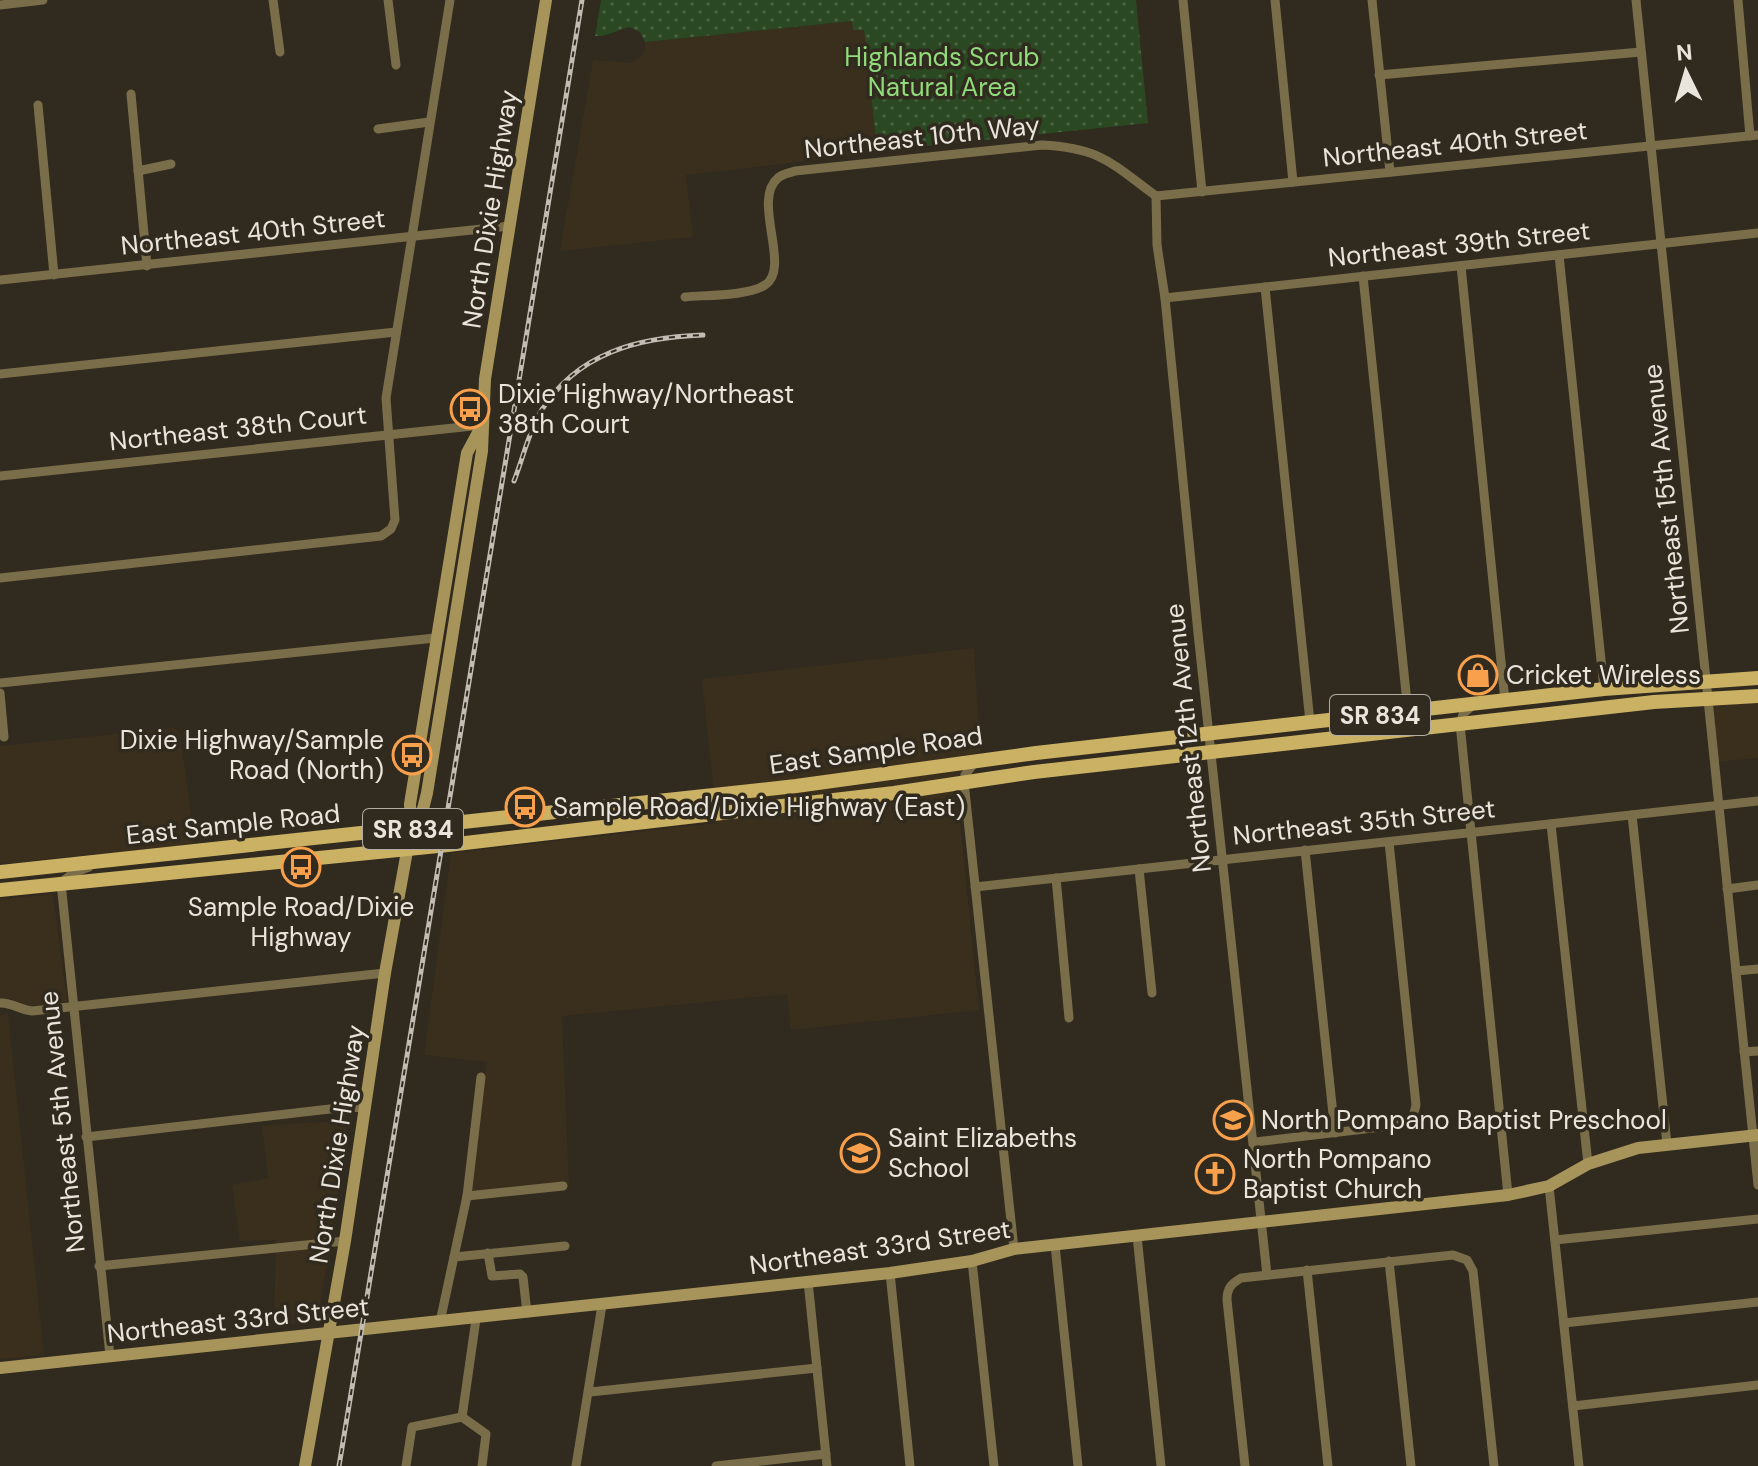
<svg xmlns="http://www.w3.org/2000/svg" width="1758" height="1466" font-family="'DM Sans',sans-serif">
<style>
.built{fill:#3a2f1d}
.grass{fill:url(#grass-dots)}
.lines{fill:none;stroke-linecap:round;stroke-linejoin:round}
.street{stroke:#7a6e4a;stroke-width:9}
.secondary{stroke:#a7945a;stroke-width:12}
.primary{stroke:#cab164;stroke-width:14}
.rail-casing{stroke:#c1bcb4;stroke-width:5}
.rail{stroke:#312a1e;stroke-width:2;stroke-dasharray:6;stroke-linecap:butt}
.labels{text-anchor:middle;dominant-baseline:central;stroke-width:7;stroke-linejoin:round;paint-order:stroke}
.shield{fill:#312a1e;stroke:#b2ada4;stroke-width:2}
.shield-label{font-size:24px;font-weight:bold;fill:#e9e5dd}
.park-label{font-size:26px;fill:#90db7b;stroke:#312a1e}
.street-label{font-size:26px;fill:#e9e5dd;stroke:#312a1e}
.poi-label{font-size:26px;fill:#e9e5dd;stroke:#312a1e;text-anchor:start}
</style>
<defs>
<pattern id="grass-dots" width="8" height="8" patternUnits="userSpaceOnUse" patternTransform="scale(2)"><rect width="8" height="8" fill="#2a4822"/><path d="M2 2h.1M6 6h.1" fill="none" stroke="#496242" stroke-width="1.8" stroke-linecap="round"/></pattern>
</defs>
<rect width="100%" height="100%" fill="#312a1e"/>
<!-- built -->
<g class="built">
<path d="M852 21 864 29 877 153 686 175 693 237 560 251 593 60 631 63 640 57 645 50V42Z"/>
<path d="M974 648 980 753 958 800 979 1010 791 1030 787 994 562 1016 569 1187 471 1191 487 1062 424 1055 451 853 717 823 702 679Z"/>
<path d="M1758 699V758L1717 762 1712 703Z"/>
<path d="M173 728 180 734 195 844 0 864V746Z"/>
<path d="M53 894 67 1002 25 1006 9 998 0 999V899Z"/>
<path d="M8 1014 44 1355 0 1359V1015Z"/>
<path d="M349 1120 318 1318 314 1321 274 1326 276 1240 240 1241 232 1185 268 1178 262 1126Z"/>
</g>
<!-- grass -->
<path class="grass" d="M601 0H1136L1148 123 877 151 864 30H853L852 21 645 42 640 32 629 27C617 30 608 37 595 36Z"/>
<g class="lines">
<!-- street -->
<g class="street">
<path d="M273 0 280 52"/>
<path d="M388 0 396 65"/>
<path d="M1183 0 1202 192"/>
<path d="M1275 0 1293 182"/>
<path d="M1372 0 1390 172"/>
<path d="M1636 0 1758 1185"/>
<path d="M1738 0 1750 136"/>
<path d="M0 5 43 0"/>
<path d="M1379 75 1641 52"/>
<path d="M131 94 147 266"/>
<path d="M38 105 54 275"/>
<path d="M378 129 429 122"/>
<path d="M138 171 171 164"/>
<path d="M1156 196 1157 245 1165 298 1198 633 1267 1275"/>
<path d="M1156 196 1758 135"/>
<path d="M1559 255 1604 689"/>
<path d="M1461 266 1505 701"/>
<path d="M1363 276 1408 712 1404 722 1395 730"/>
<path d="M0 280 510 226"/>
<path d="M1265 287 1310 722"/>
<path d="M685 297C705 295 749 296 765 285 792 268 751 200 778 178 782 174 790 173 795 171L1042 145C1101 148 1111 163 1156 196"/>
<path d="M1165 298 1758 233"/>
<path d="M0 374 396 332"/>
<path d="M0 476 482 425"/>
<path d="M0 578 381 536 391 529 395 520 386 398 450 0"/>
<path d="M0 683 435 638"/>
<path d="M0 693 4 737"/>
<path d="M1472 706 1463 714 1460 724 1508 1195"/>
<path d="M974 763 965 775 964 782 1014 1249"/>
<path d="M1632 815 1667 1144"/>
<path d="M1551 824 1588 1164"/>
<path d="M1305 850 1335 1133"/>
<path d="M89 867 73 873 61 883 110 1356"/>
<path d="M1139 869 1152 993"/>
<path d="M1056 878 1069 1018"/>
<path d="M975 887 1758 801"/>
<path d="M1727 889 1758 885"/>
<path d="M1736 971 1758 969"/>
<path d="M0 1003C11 1002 20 1010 32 1011L385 973"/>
<path d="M1744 1052 1758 1051"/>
<path d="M86 1137 347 1107 365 1108"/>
<path d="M1255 1142 1398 1125 1413 1117 1416 1105 1389 842"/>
<path d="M1549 1186 1579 1466"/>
<path d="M467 1196 563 1186"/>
<path d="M1137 1236 1161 1466"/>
<path d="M1555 1240 1758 1219"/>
<path d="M1055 1245 1078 1466"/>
<path d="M488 1253 492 1276 520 1274 523 1277 527 1313"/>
<path d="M454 1257 565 1246"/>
<path d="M972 1261 994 1466"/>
<path d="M1389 1261 1411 1466"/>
<path d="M99 1266 345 1241"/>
<path d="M1307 1270 1328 1466"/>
<path d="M890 1273 910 1466"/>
<path d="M808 1281 827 1466"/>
<path d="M440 1322 467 1196 481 1077"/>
<path d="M1564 1323 1758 1302"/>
<path d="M590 1392 817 1368"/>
<path d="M1573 1406 1758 1385"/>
<path d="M462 1417 476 1319"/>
<path d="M406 1466 412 1427 462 1417 486 1434 482 1466"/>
<path d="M576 1466 602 1305"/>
<path d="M716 1466 826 1454"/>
<path d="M1245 1466 1227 1300C1227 1288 1231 1284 1241 1278L1453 1255 1467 1260 1473 1271 1494 1466"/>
</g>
<!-- secondary -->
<g class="secondary">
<path d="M412 828 423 809 427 793 482 451 485 379 546 0"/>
<path d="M0 1368 890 1273 972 1261 1014 1249 1508 1195 1549 1186 1588 1164 1638 1148 1758 1135"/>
<path d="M305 1466 345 1241 385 973 411 829 410 804 467 453 482 425"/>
</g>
<!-- primary -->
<g class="primary">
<path d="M0 872 796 786 1036 753 1604 689 1758 678"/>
<path d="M0 890 448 845 894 793 1034 772 1654 702 1758 696"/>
</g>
<defs>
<g id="rail">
<path d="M514 481C523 458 529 431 541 411 577 353 639 337 703 335"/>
<path d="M339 1466 582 0"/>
</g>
</defs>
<!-- rail casing -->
<use href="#rail" class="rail-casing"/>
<!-- rail -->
<use href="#rail" class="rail"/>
</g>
<!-- icons -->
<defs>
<symbol id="bus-ring" viewBox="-11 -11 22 22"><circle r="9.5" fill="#312a1e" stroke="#f8a04b" stroke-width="1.5"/><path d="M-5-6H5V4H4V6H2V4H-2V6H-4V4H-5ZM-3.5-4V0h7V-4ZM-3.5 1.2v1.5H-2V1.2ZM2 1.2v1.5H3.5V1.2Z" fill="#f8a04b"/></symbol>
<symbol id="shop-ring" viewBox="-11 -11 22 22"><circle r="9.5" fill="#312a1e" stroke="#f8a04b" stroke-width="1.5"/><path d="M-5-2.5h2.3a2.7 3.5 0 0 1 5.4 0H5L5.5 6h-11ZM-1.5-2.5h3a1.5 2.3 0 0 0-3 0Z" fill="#f8a04b"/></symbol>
<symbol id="school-ring" viewBox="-11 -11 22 22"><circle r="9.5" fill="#312a1e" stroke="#f8a04b" stroke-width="1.5"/><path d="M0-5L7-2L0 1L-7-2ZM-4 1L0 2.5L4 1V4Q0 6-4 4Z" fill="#f8a04b"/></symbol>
<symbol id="church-ring" viewBox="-11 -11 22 22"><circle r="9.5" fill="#312a1e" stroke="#f8a04b" stroke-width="1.5"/><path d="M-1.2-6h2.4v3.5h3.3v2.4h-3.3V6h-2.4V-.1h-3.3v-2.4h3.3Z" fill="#f8a04b"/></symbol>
</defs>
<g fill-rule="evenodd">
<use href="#bus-ring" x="448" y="387" width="44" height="44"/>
<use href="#shop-ring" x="1456" y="653" width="44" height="44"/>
<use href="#bus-ring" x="390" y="733" width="44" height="44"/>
<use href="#bus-ring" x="503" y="785" width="44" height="44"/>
<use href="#bus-ring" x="279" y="845" width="44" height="44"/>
<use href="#school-ring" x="1211" y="1098" width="44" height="44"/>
<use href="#school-ring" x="838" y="1131" width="44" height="44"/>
<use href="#church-ring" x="1193" y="1152" width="44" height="44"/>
</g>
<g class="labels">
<!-- shield labels -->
<g class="shield">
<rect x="1330" y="695" width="100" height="40" rx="6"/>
<rect x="363" y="809" width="100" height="40" rx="6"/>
</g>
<g class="shield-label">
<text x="1380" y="715">SR 834</text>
<text x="413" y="829">SR 834</text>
</g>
<!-- park labels -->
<g class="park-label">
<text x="942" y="57">Highlands Scrub<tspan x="942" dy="30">Natural Area</tspan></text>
</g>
<!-- street labels -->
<g class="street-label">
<text transform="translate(922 137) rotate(-6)">Northeast 10th Way</text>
<text transform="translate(1455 144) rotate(-6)">Northeast 40th Street</text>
<text transform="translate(490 209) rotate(-81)">North Dixie Highway</text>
<text transform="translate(253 232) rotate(-6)">Northeast 40th Street</text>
<text transform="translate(1459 244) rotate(-6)">Northeast 39th Street</text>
<text transform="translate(238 428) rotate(-6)">Northeast 38th Court</text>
<text transform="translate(1666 499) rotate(-96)">Northeast 15th Avenue</text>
<text transform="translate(1188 738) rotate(-96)">Northeast 12th Avenue</text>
<text transform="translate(876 750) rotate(-8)">East Sample Road</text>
<text transform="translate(1364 822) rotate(-6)">Northeast 35th Street</text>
<text transform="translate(233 824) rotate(-6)">East Sample Road</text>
<text transform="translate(62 1122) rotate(-96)">Northeast 5th Avenue</text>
<text transform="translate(337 1144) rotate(-81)">North Dixie Highway</text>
<text transform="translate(880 1247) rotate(-8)">Northeast 33rd Street</text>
<text transform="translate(238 1320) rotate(-6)">Northeast 33rd Street</text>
</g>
<!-- poi labels -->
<g class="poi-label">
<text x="498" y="394">Dixie Highway/Northeast<tspan x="498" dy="30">38th Court</tspan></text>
<text x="1506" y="675">Cricket Wireless</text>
<text x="384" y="740" text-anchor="end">Dixie Highway/Sample<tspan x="384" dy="30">Road (North)</tspan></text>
<text x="553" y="807">Sample Road/Dixie Highway (East)</text>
<text x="301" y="907" text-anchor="middle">Sample Road/Dixie<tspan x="301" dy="30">Highway</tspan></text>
<text x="1261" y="1120">North Pompano Baptist Preschool</text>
<text x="888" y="1138">Saint Elizabeths<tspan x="888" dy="30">School</tspan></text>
<text x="1243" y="1159">North Pompano<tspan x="1243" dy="30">Baptist Church</tspan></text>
</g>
</g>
<!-- north arrow -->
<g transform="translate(1686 72) rotate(355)" stroke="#312a1e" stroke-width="6" paint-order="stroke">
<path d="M0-6L14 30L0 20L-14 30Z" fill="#e9e5dd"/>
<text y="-12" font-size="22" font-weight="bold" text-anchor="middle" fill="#e9e5dd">N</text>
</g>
</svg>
